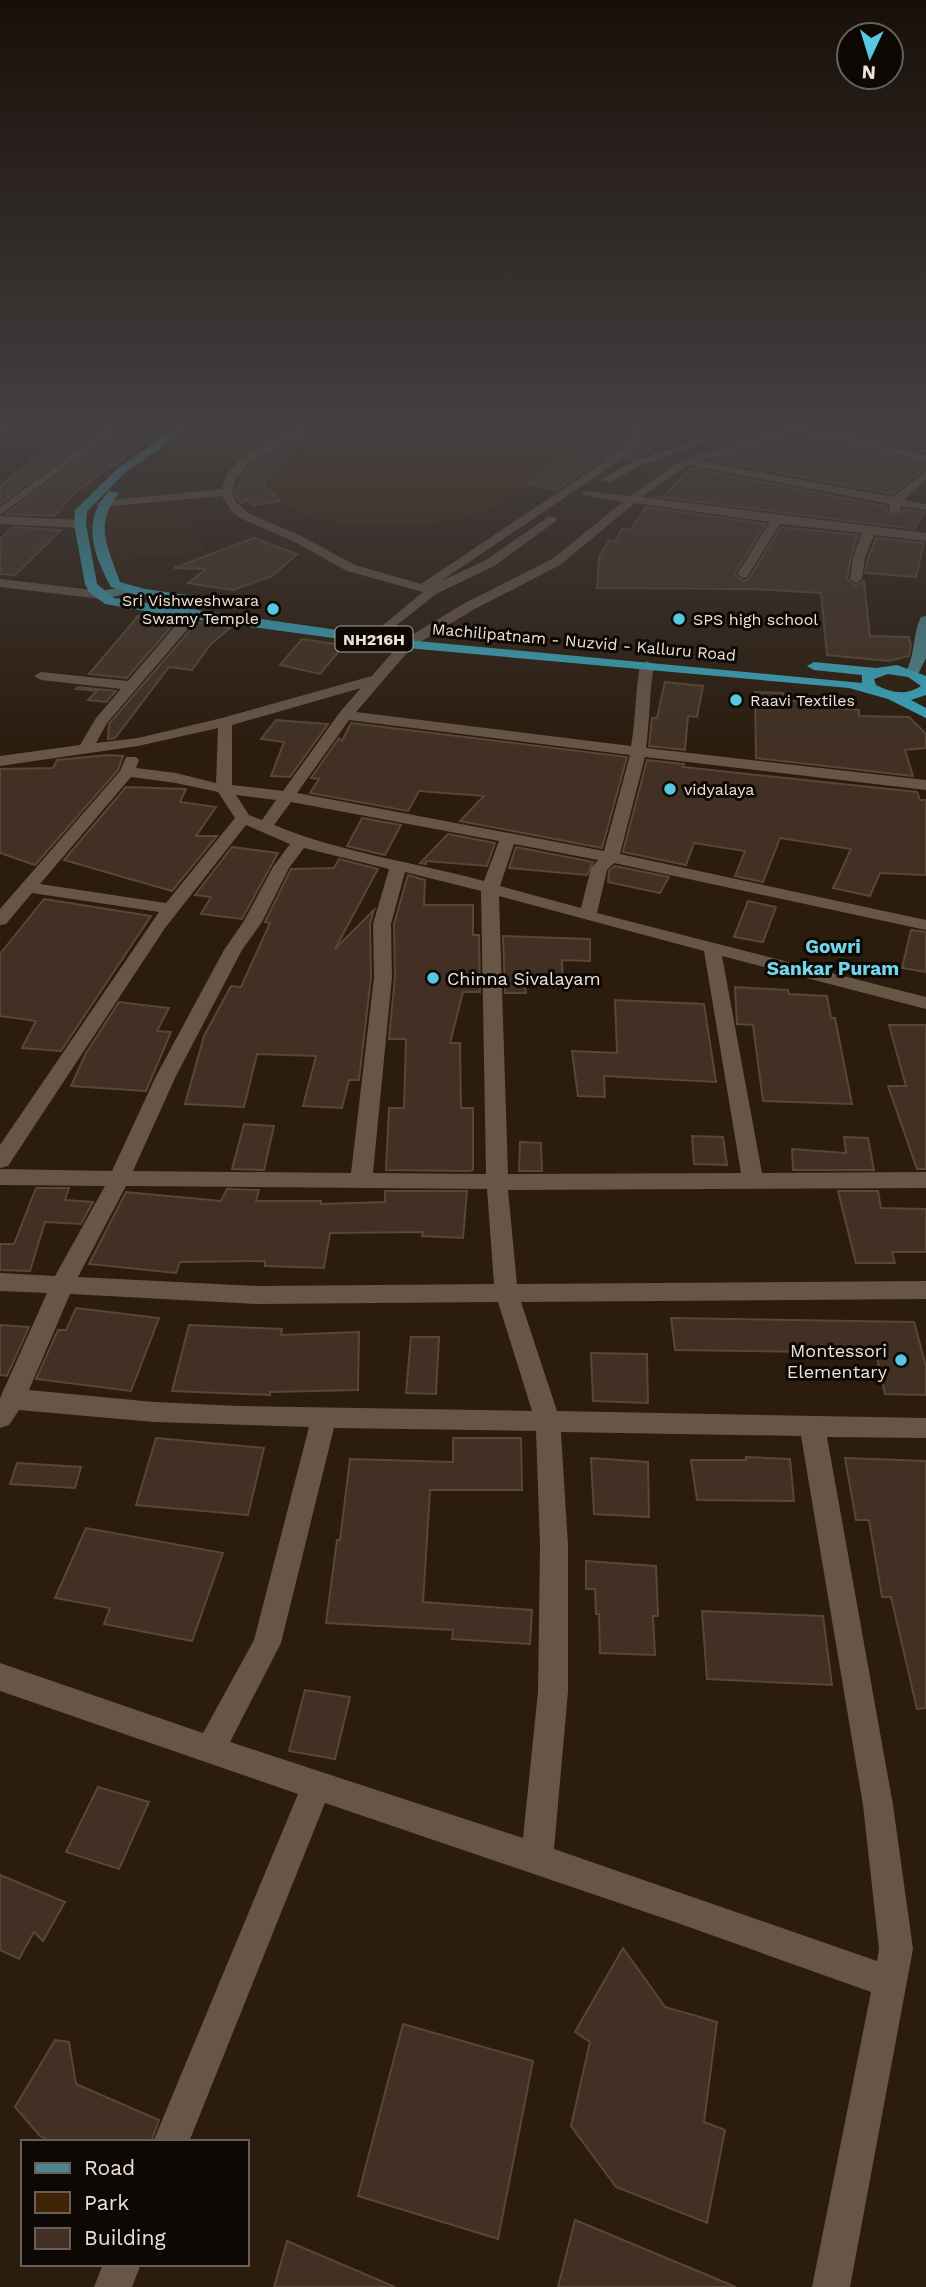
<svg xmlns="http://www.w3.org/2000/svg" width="926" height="2287" font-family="'Work Sans',sans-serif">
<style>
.built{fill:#36210f}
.green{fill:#402305}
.building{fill:#413023;stroke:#584637;stroke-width:2}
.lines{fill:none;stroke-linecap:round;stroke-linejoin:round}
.minor{fill:#675546;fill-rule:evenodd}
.major{fill:#4b878d;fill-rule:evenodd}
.highway{fill:#38a8bd;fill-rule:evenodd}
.poi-dot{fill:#56c9e1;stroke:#0e0804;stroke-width:2.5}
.labels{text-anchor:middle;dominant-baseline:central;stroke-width:6;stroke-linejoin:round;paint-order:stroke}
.far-poi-label{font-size:16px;fill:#ede2d9;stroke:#0e0804;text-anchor:start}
.shield{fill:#0e0804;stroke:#aaa199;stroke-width:2}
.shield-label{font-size:16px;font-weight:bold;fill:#ede2d9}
.far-street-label{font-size:16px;fill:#ede2d9;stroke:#0e0804}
.poi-label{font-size:18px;fill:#ede2d9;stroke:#0e0804;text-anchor:start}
.neighbourhood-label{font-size:19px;font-weight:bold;fill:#70d7ed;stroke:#0e0804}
</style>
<rect width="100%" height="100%" fill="#2b1c0e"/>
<!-- built -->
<path class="built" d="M159 504 162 510 179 508 206 552 117 560 106 550 100 525 104 507Z"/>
<!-- green -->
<g class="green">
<path d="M210 425H296L212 475 148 468Z"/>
<path d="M353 425H593L594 430C591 446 568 456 555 465 529 482 503 505 473 515 435 527 278 539 270 483L281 466Z"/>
</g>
<!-- building -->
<g class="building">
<path d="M76 425H106L0 504V487L56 439 75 441Z"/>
<path d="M126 425H163L116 465H112L74 494 54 516 6 514Z"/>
<path d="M593 425H626L627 439 618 449 556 490 527 484 584 445 595 435Z"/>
<path d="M642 425H688L635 458 625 460 642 443Z"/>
<path d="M809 425H916L908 433 926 437V452Z"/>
<path d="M726 432 747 438 710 449Z"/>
<path d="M799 435 926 463V468L892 494 711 460 769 443 777 445Z"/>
<path d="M305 436 308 440 263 483 280 501 252 505 246 499 242 503 237 499 235 493 241 483 240 478 249 467Z"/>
<path d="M691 468 886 506 888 513 894 516 902 513 904 509 924 512 914 529 653 496 663 497Z"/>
<path d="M646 507 766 524 735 573 736 576 744 581 749 578 781 527 858 535 851 556 847 579 855 585 864 581 870 636 909 637 911 645 909 656 889 661 827 655 821 593 753 589 597 588 599 557 609 541 614 542 622 529 630 530Z"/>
<path d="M13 527 61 530 15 575 0 574V539Z"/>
<path d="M254 538 297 554 272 576 233 590 188 583 206 569 174 568Z"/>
<path d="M876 538 924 543 916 577 865 573 868 558Z"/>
<path d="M138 616 177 620 127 678 89 674Z"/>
<path d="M197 622 230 628 210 645 192 670 169 667 115 738 108 739 109 724Z"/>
<path d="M302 639 329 643 344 645 320 674 280 665Z"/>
<path d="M665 682 703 686 697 717 688 716 685 750 649 746 652 718H657Z"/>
<path d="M78 687 116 691 106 702 88 700 97 691 76 689Z"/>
<path d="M755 692 783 693 784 700 836 704V708L859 710V716L909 717 926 734V748L905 750 913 776 756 758Z"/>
<path d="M276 720 328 724 290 777 271 776 284 742 261 739Z"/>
<path d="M351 723 627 757 602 848 460 821 484 796 419 791 408 811 310 793 319 779 311 778 339 738 342 741Z"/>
<path d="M108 755 123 756 118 770 35 865 0 853V769L53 768 57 760Z"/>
<path d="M647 760 684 764 683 767 917 792 920 800H926V875L880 873 870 896 833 888 851 849 780 838 763 882 735 876 745 851 694 843 686 865 623 852Z"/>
<path d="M126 787 186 789 180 802 216 807 196 836H217L172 891 64 860Z"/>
<path d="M362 818 401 825 385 855 347 846Z"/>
<path d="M448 834 495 843 487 866 426 861V864L420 863Z"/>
<path d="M232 847 278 853 242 919 201 914 211 897 195 895Z"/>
<path d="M516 847 593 862 587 875 509 868Z"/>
<path d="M339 859 378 869 335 949 374 910 370 924 371 977 359 1080H349L342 1108 303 1106 316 1056 257 1054 244 1107 185 1104 204 1036 231 986 241 987 270 923 265 922 291 869 334 868Z"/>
<path d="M615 866 669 877 660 893 608 882 609 871Z"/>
<path d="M408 875 425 880 424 905H473V935H479L480 992H463L450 1043H460L461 1108H473V1170L469 1171 386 1170 389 1108H404L406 1039H389L395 977 394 924Z"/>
<path d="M44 899 151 916 61 1051 22 1048 36 1021 0 1016V954Z"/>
<path d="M748 901 776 907 763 942 734 937Z"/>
<path d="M911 930 926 932V972L902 968Z"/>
<path d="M503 936 590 939V961L562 960 563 987 525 986 526 993H505Z"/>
<path d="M735 987 788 990 789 994 827 996 831 1018H835L852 1104 763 1101 753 1025 737 1024Z"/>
<path d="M615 1000 704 1004 716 1082 604 1076 605 1097 578 1096 572 1051 617 1053Z"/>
<path d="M119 1002 169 1008 157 1031 171 1032 146 1091 71 1086 86 1053Z"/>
<path d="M889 1025H926V1169H917L888 1086H906Z"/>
<path d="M244 1124 274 1126 264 1170 232 1169Z"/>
<path d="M692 1136 723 1137 727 1165 694 1164Z"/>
<path d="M844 1137 868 1138 874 1170H793L792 1149 846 1153Z"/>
<path d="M520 1142 541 1143 542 1171H519Z"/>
<path d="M36 1188H69L65 1200 93 1202 81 1224 45 1222 30 1271 0 1270V1244H14Z"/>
<path d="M227 1189 259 1190 256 1201H321V1204L385 1202V1191H467L463 1238 422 1236 423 1232 330 1233 324 1268 265 1266V1261L180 1262 176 1273 89 1264 126 1192 221 1201Z"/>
<path d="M838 1191H878L881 1208 926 1209V1252H892L895 1263H856Z"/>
<path d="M76 1308 159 1318 131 1391 36 1379 58 1330H66Z"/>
<path d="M671 1318 914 1322 926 1366V1395L885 1394 876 1353 675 1350Z"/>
<path d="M0 1325 29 1327 7 1376 0 1375Z"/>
<path d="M189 1325 282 1329 281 1335 359 1332 358 1390 270 1392V1395L172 1391Z"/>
<path d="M411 1337H439L436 1394 406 1393Z"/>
<path d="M591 1353 647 1354 648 1403 593 1401Z"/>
<path d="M156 1438 264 1448 248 1515 136 1505Z"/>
<path d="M453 1438H521L522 1490H430L423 1602 532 1610 530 1644 452 1639 453 1630 326 1623 337 1540H340L350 1459 453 1462Z"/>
<path d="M746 1457 790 1459 794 1501 697 1500 691 1460H746Z"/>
<path d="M591 1458 648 1462 649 1517 594 1514Z"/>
<path d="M845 1458 926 1461V1708L917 1709 891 1597H882L869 1520H856Z"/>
<path d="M17 1463 81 1467 75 1488 10 1484Z"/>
<path d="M86 1528 223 1553 192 1641 104 1624 110 1608 55 1598Z"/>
<path d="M586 1561 656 1566 658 1616H653L655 1655 600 1653 599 1614H596L595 1589H586Z"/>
<path d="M702 1611 823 1616 832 1685 707 1679Z"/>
<path d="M305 1690 350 1697 335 1759 289 1751Z"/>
<path d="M98 1787 149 1802 119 1869 66 1852Z"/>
<path d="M0 1875 65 1902 43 1941 34 1932 19 1959 0 1950Z"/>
<path d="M623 1948 665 2007 717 2022 704 2122 725 2130 707 2223 616 2187 571 2126 590 2042 575 2032Z"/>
<path d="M403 2024 533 2061 498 2239 358 2196Z"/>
<path d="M55 2040 69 2042 76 2084 159 2120 151 2142H52L40 2136 15 2107Z"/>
<path d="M575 2220 736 2287H558Z"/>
<path d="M287 2241 395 2287H274Z"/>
</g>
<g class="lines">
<!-- minor -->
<g class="minor">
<path d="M5 425H17L0 437V429Z"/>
<path d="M111 425H123L0 515V507Z"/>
<path d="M305 425H319L247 465 235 480 232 492 235 501 250 514 301 536 355 565 421 584 620 451 630 440 629 425H639L640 441 628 455 441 581 486 560 548 517H556V521L494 566 436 594 388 632 381 628 383 625 423 592 347 571 293 541 242 519 232 512 222 496 101 507 95 504 101 501 222 489C229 453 275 440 305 425Z"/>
<path d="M780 425H796L926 455V461L799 432 700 461 893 497 926 471V480L904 500 926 504V510L901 506V511L895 514 889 511V504L688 465 642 497 926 533V541L874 535 865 557 862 579 856 583 850 579 853 557 862 533 780 524 747 577 743 578 737 574 770 522 635 503 560 565 473 610 412 647 356 712 631 746C636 719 635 693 640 665L647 661 654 665C649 693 650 720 646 748L926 780V790L645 757 620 854 926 920V930L614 863 607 870 597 913 926 997V1009L722 956 762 1173 926 1172V1188L508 1190 517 1284 926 1281V1299L521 1302 557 1411 926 1418V1438L827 1437 893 1805 913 1949 850 2287H812L871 1992 669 1920 325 1803 189 2142H153L298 1794 0 1691V1663L203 1733 254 1640 309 1427 154 1422 19 1410 9 1425 0 1428V1398L47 1293 0 1291V1273L55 1276 105 1186 0 1185V1169L112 1171 156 1076 224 950 244 921 273 867 290 844 246 825 165 928 8 1166 0 1168V1145L159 912 32 893 6 924 0 925V909L120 771 126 757H136L139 760 136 768 176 773 216 783 218 728 138 746 0 766V756L80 745 96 718 121 689 41 680 34 676 41 672 128 681 187 612H197V618L107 723 96 743 138 738 222 718 372 676 402 641 463 604 552 559 623 502 583 495V491L630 496 682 460 787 429ZM361 688 340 712 283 791 232 785V725ZM349 720 630 755 604 851 297 793ZM131 777 176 783 218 792 235 818 166 903 40 884ZM236 795 276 800 262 820 249 815ZM291 802 499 841 484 881C414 862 342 853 274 825ZM514 844 598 860 591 868 581 908 500 886ZM304 848 389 869 373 924 374 977 351 1173 133 1171 176 1076 242 950 262 922 289 868ZM405 872 481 891 486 1174 373 1173 392 977 391 924ZM499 896 704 951 741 1173 508 1174ZM126 1186 487 1189 494 1284 258 1286 78 1277ZM70 1294 258 1304 498 1302 532 1411 240 1406 154 1402 29 1390ZM334 1428 536 1431 540 1545 538 1692 523 1838 230 1742 281 1643ZM561 1432 801 1436 863 1805 879 1949 877 1961 554 1849 568 1692V1545Z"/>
<path d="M699 440 708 442 642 465 610 482 600 480 634 461Z"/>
<path d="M0 516 80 520 86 524 80 528 0 524Z"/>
<path d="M0 579 101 591 107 595 101 599 0 587Z"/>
<path d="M103 2264H141L132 2287H94Z"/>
</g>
<!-- major -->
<g class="major">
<path d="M128 586 134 590 132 593 101 599 95 595 96 592Z"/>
<path d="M926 616V658L917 676H907L905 673C916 655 912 635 921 617Z"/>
</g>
<!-- highway -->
<g class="highway">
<path d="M181 425H193L126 472 87 511 86 524 97 584 114 598 407 640 862 683V675L814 670 807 666 814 662 876 668 897 665 926 676V695L911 700 926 708V718L888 699 849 688 407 648 192 619 105 604 89 592 85 584 74 524 75 510 118 468ZM888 674 908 677 921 686C906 696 891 693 876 685L874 679Z"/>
<path d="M109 491 119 493C93 525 108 547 120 582L145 589 236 602 242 606 241 609 143 597 111 587C93 554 81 520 109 491Z"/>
</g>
</g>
<!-- sky -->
<linearGradient id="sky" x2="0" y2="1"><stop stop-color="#180f08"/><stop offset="0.57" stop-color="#444041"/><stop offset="1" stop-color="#444041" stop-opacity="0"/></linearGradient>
<rect width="926" height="746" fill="url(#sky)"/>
<!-- markers -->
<g class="poi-dot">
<circle cx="273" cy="609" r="7"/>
<circle cx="679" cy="619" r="7"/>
<circle cx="736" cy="700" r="7"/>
<circle cx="670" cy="789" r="7"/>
<circle cx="433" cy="978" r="7"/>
<circle cx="901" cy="1360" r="7"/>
</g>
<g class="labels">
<!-- far-poi labels -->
<g class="far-poi-label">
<text x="259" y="600" text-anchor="end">Sri Vishweshwara<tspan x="259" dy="18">Swamy Temple</tspan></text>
<text x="693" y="619">SPS high school</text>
<text x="750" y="700">Raavi Textiles</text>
<text x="684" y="789">vidyalaya</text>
</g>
<!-- shield labels -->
<rect class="shield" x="335.5" y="626.5" width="77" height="25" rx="5"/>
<g class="shield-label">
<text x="374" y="639">NH216H</text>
</g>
<!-- far-street labels -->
<g class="far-street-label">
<text transform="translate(584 642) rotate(5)">Machilipatnam - Nuzvid - Kalluru Road</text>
</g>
<!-- poi labels -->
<g class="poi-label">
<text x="447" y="978">Chinna Sivalayam</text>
<text x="887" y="1350" text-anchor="end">Montessori<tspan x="887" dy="21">Elementary</tspan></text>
</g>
<!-- neighbourhood labels -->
<g class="neighbourhood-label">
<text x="833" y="946">Gowri<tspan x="833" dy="22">Sankar Puram</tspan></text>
</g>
</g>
<!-- legend -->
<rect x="21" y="2140" width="228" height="126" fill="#0e0804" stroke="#675f59" stroke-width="2"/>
<rect x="35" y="2163" width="35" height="10" fill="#4b878d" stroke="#675f59" stroke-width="2"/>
<text x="84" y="2175" font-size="21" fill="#ede2d9">Road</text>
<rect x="35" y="2192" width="35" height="21" fill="#402305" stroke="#675f59" stroke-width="2"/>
<text x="84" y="2210" font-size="21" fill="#ede2d9">Park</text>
<rect x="35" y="2228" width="35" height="21" fill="#413023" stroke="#675f59" stroke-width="2"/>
<text x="84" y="2245" font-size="21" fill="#ede2d9">Building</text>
<!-- north arrow -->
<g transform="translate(870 56) rotate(184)"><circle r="33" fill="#0e0804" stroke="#675f59" stroke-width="2"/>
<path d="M0-5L12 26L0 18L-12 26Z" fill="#56c9e1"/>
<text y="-10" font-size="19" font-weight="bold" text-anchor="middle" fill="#ede2d9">N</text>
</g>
</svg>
